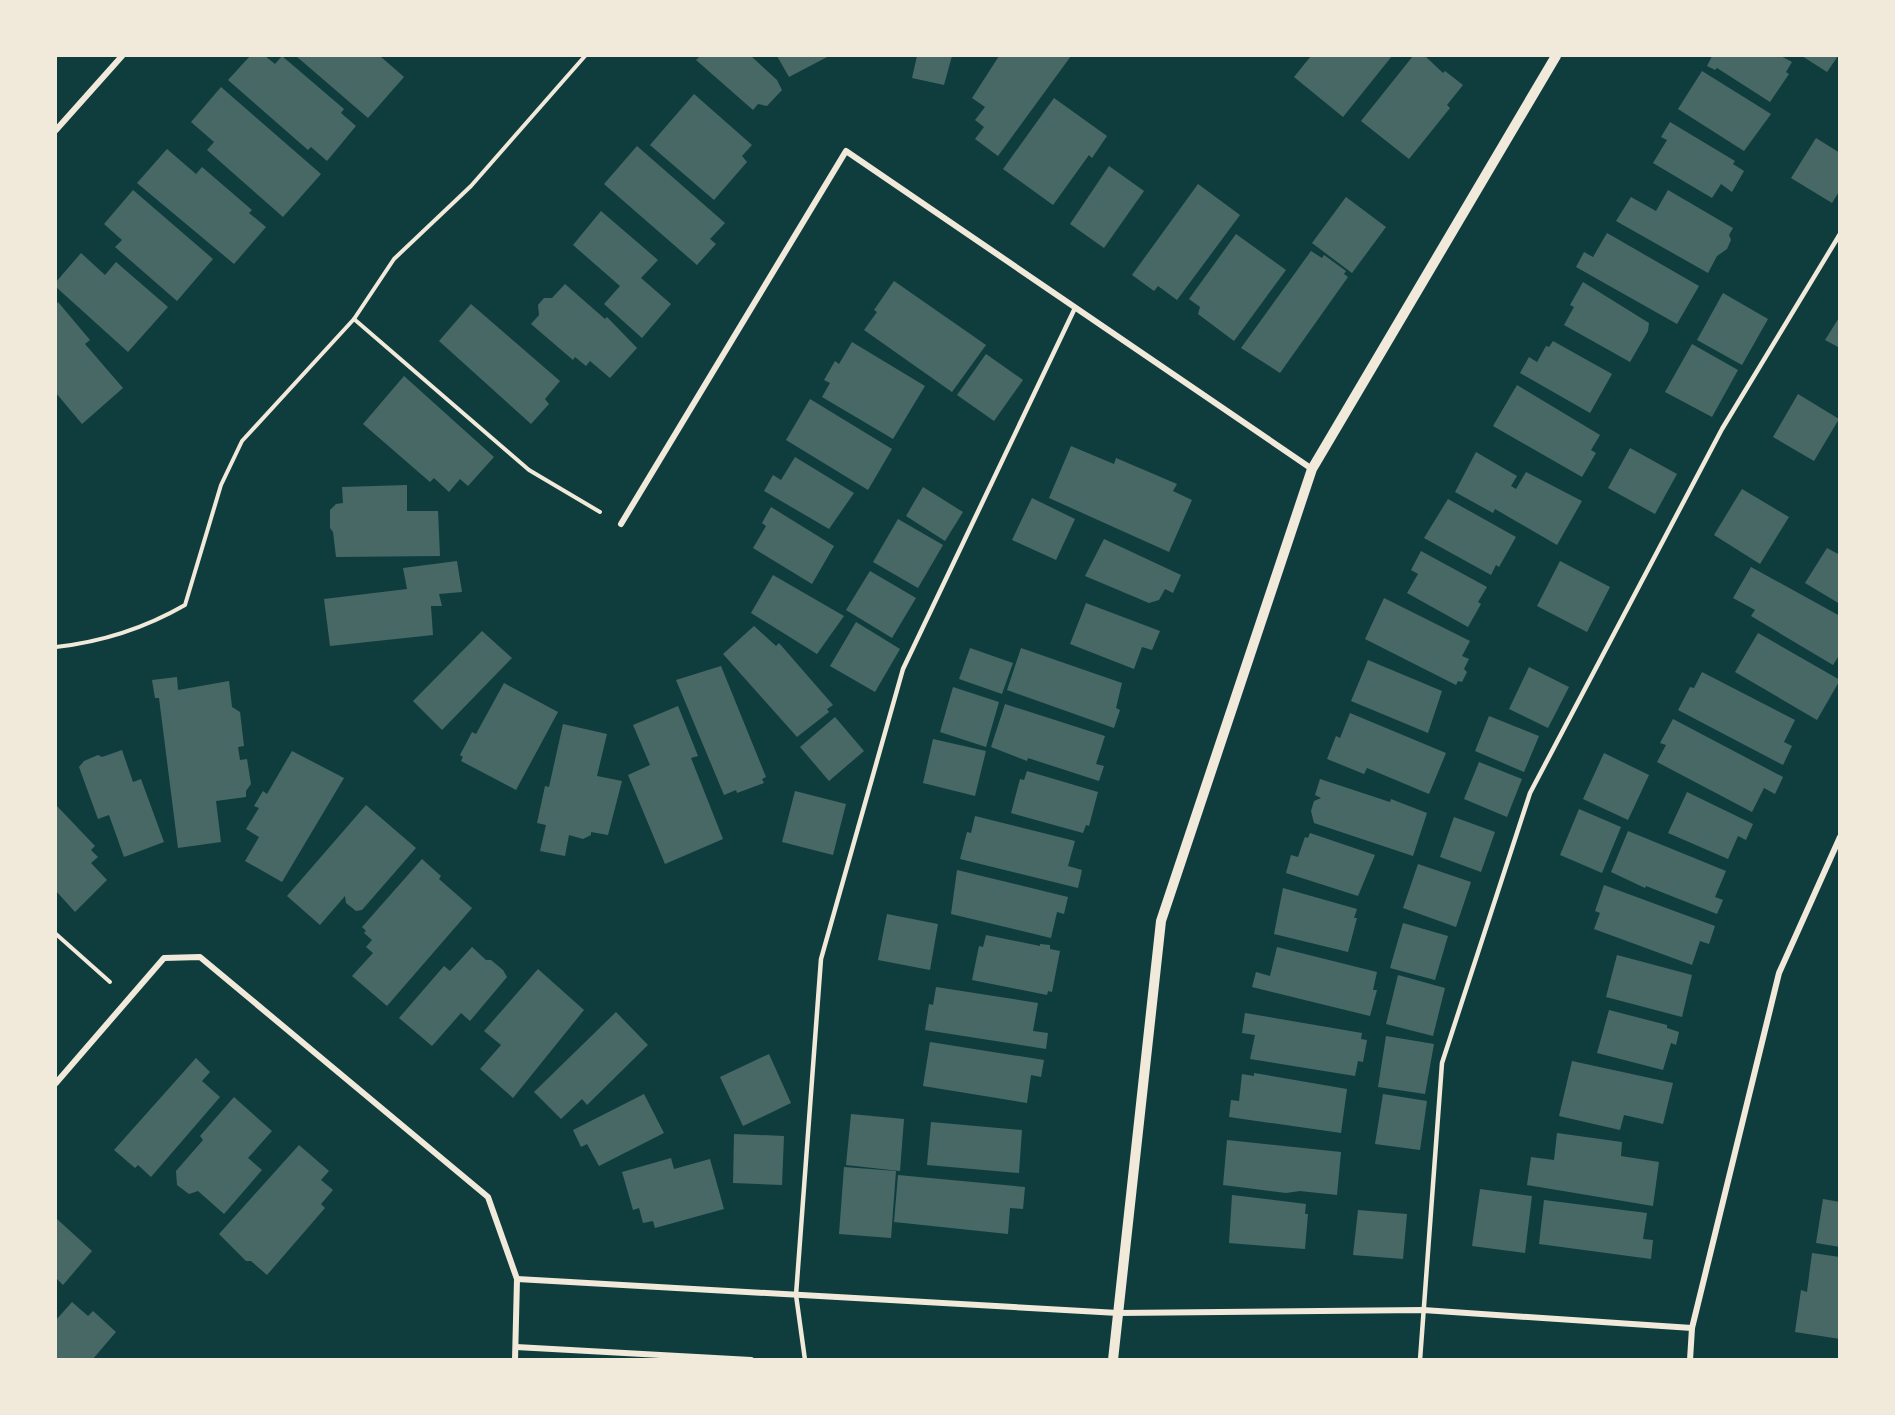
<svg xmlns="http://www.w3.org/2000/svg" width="1895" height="1415" font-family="Montserrat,sans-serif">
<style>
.building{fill:#486865}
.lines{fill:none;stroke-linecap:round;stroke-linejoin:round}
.path{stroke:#f1e9da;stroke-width:4}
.service{stroke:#f1e9da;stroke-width:4.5}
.minor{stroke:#f1e9da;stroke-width:6}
.tertiary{stroke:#f1e9da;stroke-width:10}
</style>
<rect width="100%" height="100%" fill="#0f3d3e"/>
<!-- building -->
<g class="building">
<path d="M250 56H265L275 64 282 56 344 109 341 113 356 126 327 161 311 147 308 150 228 80Z"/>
<path d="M296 56H380L404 77 368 118Z"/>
<path d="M700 56H751L777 80 782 90 767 106 758 104 753 110 696 60Z"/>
<path d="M777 56H829L789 77Z"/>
<path d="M917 56H952L944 85 912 78Z"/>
<path d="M999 56H1071L998 156 975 139 984 127 975 120 985 107 972 98Z"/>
<path d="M1311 56H1392L1343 117 1294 77Z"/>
<path d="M1413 56H1425L1443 73 1445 71 1463 85 1447 105 1450 108 1409 159 1361 121Z"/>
<path d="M1712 56H1781L1792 62 1786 72 1789 74 1770 102 1717 68 1715 70 1707 66Z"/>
<path d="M1802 56H1838L1827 72Z"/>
<path d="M1702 71 1771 114 1744 151 1678 109Z"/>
<path d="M221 87 321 174 283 217 207 150 214 142 191 122Z"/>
<path d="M694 94 752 145 742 156 747 162 714 200 650 145Z"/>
<path d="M1054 98 1107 136 1092 158 1089 155 1053 205 1003 169Z"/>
<path d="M1670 122 1735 161 1733 164 1744 171 1732 192 1721 184 1712 198 1653 163 1667 140 1661 137Z"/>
<path d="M1816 138 1840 153V190L1832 203 1791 178Z"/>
<path d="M637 146 725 223 710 239 716 244 697 265 604 184Z"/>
<path d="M167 149 196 174 202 167 252 210 249 213 266 227 234 264 137 183Z"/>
<path d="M1109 166 1144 191 1104 248 1070 224Z"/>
<path d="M1198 184 1240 215 1177 300 1158 286 1154 291 1132 275Z"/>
<path d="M133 190 213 259 177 301 115 247 122 240 104 224Z"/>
<path d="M1668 190 1733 228 1729 235 1731 240 1727 249 1717 256 1708 273 1616 221 1631 197 1656 211Z"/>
<path d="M1346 197 1386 227 1352 273 1312 243Z"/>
<path d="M601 211 658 260 641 278 671 304 642 338 604 304 620 286 573 245Z"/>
<path d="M1607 233 1699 286 1677 324 1576 267 1584 252 1593 257Z"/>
<path d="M1236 234 1286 270 1234 341 1198 314 1200 307 1189 299Z"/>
<path d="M1311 251 1322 258 1324 255 1346 271 1344 274 1348 277 1280 373 1241 348Z"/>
<path d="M81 253 105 275 116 262 168 307 128 352 56 287V282Z"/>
<path d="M894 281 986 345 952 392 864 330 877 312 874 310Z"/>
<path d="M1583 282 1649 323 1648 331 1630 362 1564 325 1574 307 1570 305Z"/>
<path d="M565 284 605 319 607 317 637 348 610 378 590 361 586 366 575 357 573 360 531 324 539 315 538 305 544 298H552Z"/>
<path d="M1723 293 1768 319 1742 365 1697 340Z"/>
<path d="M58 302 90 340 85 344 123 388 82 424 56 393V305Z"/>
<path d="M471 304 560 381 545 399 549 404 531 424 439 341Z"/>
<path d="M1840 316V348L1825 340Z"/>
<path d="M1553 341 1612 374 1590 413 1520 373 1529 357 1537 362 1546 346 1549 347Z"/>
<path d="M852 342 925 386 893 439 822 397 830 383 824 380 835 361 839 364Z"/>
<path d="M1692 344 1738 370 1712 417 1665 392Z"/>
<path d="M986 354 1023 380 994 421 957 395Z"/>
<path d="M404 376 494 457 468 486 460 479 449 492 434 478 430 482 363 424Z"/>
<path d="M1517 385 1600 435 1591 450 1596 453 1582 477 1493 426Z"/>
<path d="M1798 394 1839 419 1814 461 1773 437Z"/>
<path d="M810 399 892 449 868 490 786 440Z"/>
<path d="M1071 446 1114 464 1116 458 1177 484 1173 491 1192 500 1169 552 1049 498Z"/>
<path d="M1630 448 1677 474 1655 514 1608 488Z"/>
<path d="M1476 452 1517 476 1511 486 1516 489 1526 472 1582 501 1557 545 1495 509 1493 513 1455 492Z"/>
<path d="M795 457 854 493 829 529 764 491 773 475 781 480Z"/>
<path d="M407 485V511H438L440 556 336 557 333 532 330 528V510L336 504 343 503 342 487Z"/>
<path d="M923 487 963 512 945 541 906 516Z"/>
<path d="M1742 489 1789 517 1760 564 1714 535Z"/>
<path d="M1032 498 1075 519 1056 560 1012 540Z"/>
<path d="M1448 499 1516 537 1499 567 1496 565 1491 575 1424 538Z"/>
<path d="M771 507 834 546 812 584 753 548 766 526 762 523Z"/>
<path d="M898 519 943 545 918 588 873 562Z"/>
<path d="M1104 539 1181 575 1173 593 1165 589 1159 600 1149 603 1085 576Z"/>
<path d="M1827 548 1840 555V604L1805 583Z"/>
<path d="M1421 551 1487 587 1478 602 1481 604 1468 627 1407 593 1418 574 1411 570Z"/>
<path d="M457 561 462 592 439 594 442 606H431L433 635 330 646 324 599 407 589 403 568Z"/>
<path d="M1560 561 1610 587 1587 632 1537 606Z"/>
<path d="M1751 567 1840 616V654L1833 665 1751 616 1755 610 1733 598Z"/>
<path d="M870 571 916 598 892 638 846 610Z"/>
<path d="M773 575 844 616 817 654 751 613Z"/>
<path d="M1384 598 1470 641 1462 656 1469 659 1464 669 1467 672 1462 682 1458 681 1456 685 1365 639Z"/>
<path d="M1086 603 1160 631 1152 650 1142 647 1134 669 1070 644Z"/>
<path d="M856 622 900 649 875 692 830 666Z"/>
<path d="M754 626 776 646 779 643 833 705 827 709 829 712 797 737 723 654Z"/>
<path d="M482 631 512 658 442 730 413 701Z"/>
<path d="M1758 633 1840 680 1817 720 1735 672Z"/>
<path d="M970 648 1013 663 1002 694 959 679Z"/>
<path d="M1021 648 1122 683 1116 708 1120 710 1114 728 1007 690Z"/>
<path d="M1368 660 1442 691 1428 733 1351 701Z"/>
<path d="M721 666 766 777 762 779 764 783 737 793 736 790 724 795 676 680Z"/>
<path d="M1529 667 1569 687 1548 728 1509 709Z"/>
<path d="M1702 672 1795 720 1784 742 1792 746 1783 765 1678 710 1690 687 1694 688Z"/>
<path d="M177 677 178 690 229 681 232 707 240 712 244 746 238 747 240 760 247 759 251 784 246 791V797L216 801 221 842 178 848 159 698H155L152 680Z"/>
<path d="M504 683 558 712 516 790 461 761 463 757 460 755 472 732 476 734Z"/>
<path d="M953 687 999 702 986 747 940 732Z"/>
<path d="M1005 704 1105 736 1096 764 1104 766 1099 781 1028 758 1027 761 991 747Z"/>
<path d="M678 706 698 756 691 758 723 839 665 864 628 775 650 765 633 725Z"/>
<path d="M1350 713 1446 753 1429 794 1367 768 1364 774 1327 759 1336 736 1340 738Z"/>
<path d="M1489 716 1539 736 1524 772 1475 751Z"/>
<path d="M835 717 864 751 829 781 800 747Z"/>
<path d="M1673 719 1783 777 1775 794 1764 788 1752 812 1657 762 1666 745 1660 743Z"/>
<path d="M563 724 607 734 597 776 622 781 608 835 591 832V835L583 839 569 835 565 856 540 851 546 825 537 823 545 786 549 787Z"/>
<path d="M933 739 986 751 975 796 923 783Z"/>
<path d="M122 750 133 782 141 779 164 842 124 857 109 815 98 819 79 767 84 761 98 755 102 757Z"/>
<path d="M292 751 344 778 282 882 245 861 259 837 246 829 259 808 254 806 263 791 267 794Z"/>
<path d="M1604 753 1649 775 1628 820 1583 799Z"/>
<path d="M1479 762 1522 779 1507 817 1464 799Z"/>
<path d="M1027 771 1098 792 1089 826 1086 825 1083 833 1011 813 1020 779 1024 780Z"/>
<path d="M1320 779 1390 802 1391 799 1427 813 1413 856 1314 823 1311 811 1314 801 1321 798 1315 795Z"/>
<path d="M795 791 846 804 833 855 782 842Z"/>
<path d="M1687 792 1753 824 1746 840 1738 836 1728 859 1668 833Z"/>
<path d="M56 805 95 846 91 850 98 857 91 863 107 880 75 912 56 891Z"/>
<path d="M366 805 416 848 362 910 356 911 346 903 345 896 320 925 287 896Z"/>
<path d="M1579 809 1621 827 1602 873 1560 855Z"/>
<path d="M975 816 1075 841 1068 866 1082 870 1078 888 960 859 967 832 971 833Z"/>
<path d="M1454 817 1495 832 1481 872 1440 857Z"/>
<path d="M1628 831 1726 871 1715 897 1723 900 1717 914 1646 886 1645 888 1611 872Z"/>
<path d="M1310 833 1375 855 1358 896 1286 873 1291 855 1298 857 1305 837 1308 838Z"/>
<path d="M422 859 441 876 439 879 472 908 387 1006 352 976 373 953 366 947 372 940 364 933 366 931 362 927Z"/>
<path d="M1418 864 1471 882 1456 927 1403 908Z"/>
<path d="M957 870 1068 897 1064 914 1057 912 1051 938 951 914Z"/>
<path d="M1604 885 1715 926 1709 944 1700 941 1692 965 1594 929 1600 913 1595 911Z"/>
<path d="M1283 888 1357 909 1354 918H1357L1348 952 1274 934Z"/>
<path d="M887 914 938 924 930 970 878 960Z"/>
<path d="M1403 923 1448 936 1435 980 1390 968Z"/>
<path d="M986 935 1040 946V944L1050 945V949L1060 951 1052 992 1048 991 1047 995 972 980 979 946 983 947Z"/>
<path d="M472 947 486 960H491L503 970 507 977 470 1021 461 1013 432 1046 399 1018 444 966 450 971Z"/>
<path d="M1277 947 1377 972 1373 990H1377L1370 1016 1252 987 1256 972 1270 976Z"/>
<path d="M1617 955 1692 975 1682 1017 1606 997Z"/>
<path d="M538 969 584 1010 513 1098 480 1069 501 1045 484 1031Z"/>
<path d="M1398 975 1445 988 1433 1036 1386 1024Z"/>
<path d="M936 987 1038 1003 1033 1031 1048 1033 1046 1049 925 1030 929 1004 933 1005Z"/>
<path d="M1609 1010 1667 1025V1028L1679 1032 1676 1045 1671 1043 1663 1070 1597 1053Z"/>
<path d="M616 1012 648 1045 587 1105 582 1099 561 1119 534 1092Z"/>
<path d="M1245 1013 1362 1033 1361 1039 1367 1040 1363 1062 1358 1061 1355 1076 1250 1059 1255 1035 1242 1033Z"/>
<path d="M1386 1036 1434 1044 1425 1094 1378 1087Z"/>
<path d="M930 1042 1044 1060 1041 1077 1031 1075 1027 1103 923 1086Z"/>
<path d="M769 1054 791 1103 743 1126 720 1077Z"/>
<path d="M196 1058 210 1072 202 1081 220 1097 151 1177 138 1165 135 1168 114 1150Z"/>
<path d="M1572 1061 1673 1083 1663 1124 1624 1115 1620 1130 1559 1116Z"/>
<path d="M1254 1073 1347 1089 1341 1133 1229 1117 1231 1100 1239 1101 1242 1074 1254 1076Z"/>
<path d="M644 1094 664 1133 599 1166 587 1144 581 1147 573 1130Z"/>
<path d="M1383 1094 1427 1101 1420 1150 1375 1144Z"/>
<path d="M234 1097 272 1131 248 1158 262 1170 224 1214 198 1191 189 1194 177 1185 176 1171 203 1140 200 1136Z"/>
<path d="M851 1114 904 1119 900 1171 846 1165Z"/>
<path d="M931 1122 1022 1130 1019 1173 927 1165Z"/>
<path d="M1557 1133 1622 1142 1621 1156 1659 1162 1653 1206 1527 1185 1531 1157 1554 1160Z"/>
<path d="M734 1134 784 1136 782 1185 733 1183Z"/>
<path d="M1227 1140 1341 1152 1337 1195 1300 1191 1286 1193 1223 1185Z"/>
<path d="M299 1145 329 1171 321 1180 333 1190 321 1204 325 1208 267 1275 251 1261H246L219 1234Z"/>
<path d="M671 1158 674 1169 710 1159 724 1209 655 1228 653 1221 643 1223 639 1208 633 1210 622 1172Z"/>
<path d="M844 1167 896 1171 891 1238 839 1234Z"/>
<path d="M898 1175 1025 1187 1023 1209 1010 1208 1008 1234 894 1222Z"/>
<path d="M1480 1189 1532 1196 1525 1253 1472 1246Z"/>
<path d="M1232 1195 1306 1204 1305 1214H1308L1305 1249 1229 1243Z"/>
<path d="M1823 1199 1840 1202V1247L1816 1243Z"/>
<path d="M1544 1200 1647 1213 1643 1239 1653 1240 1651 1259 1539 1244Z"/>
<path d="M1358 1210 1407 1214 1403 1259 1353 1255Z"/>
<path d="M57 1219 92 1251 63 1285 56 1278Z"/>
<path d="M1812 1253 1840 1257V1339L1795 1332 1801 1290 1807 1292Z"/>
<path d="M72 1302 88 1316 93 1311 116 1332 92 1360H56V1320Z"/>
</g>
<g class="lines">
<!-- path -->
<g class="path">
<path d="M354 319 529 470 600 512"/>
<path d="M56 647C101 642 145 628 185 605L221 485 242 441 354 319 394 259 471 186 585 56"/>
<path d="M56 934 110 982"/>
</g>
<!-- service -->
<g class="service">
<path d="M805 1360 796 1295 821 959 903 669 1075 308"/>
<path d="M1420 1360 1442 1063 1530 793 1722 429 1840 234"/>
</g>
<!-- minor -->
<g class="minor">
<path d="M56 130 122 56"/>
<path d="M621 524 846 151 1312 469"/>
<path d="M56 1083 164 958 200 957 488 1197 517 1279 515 1360"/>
<path d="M517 1279 1118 1313 1423 1310 1692 1328"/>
<path d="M516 1347 751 1360"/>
<path d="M1690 1360 1692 1328 1779 973 1840 837"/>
</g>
<!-- tertiary -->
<path class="tertiary" d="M1113 1360 1161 921 1312 469 1556 56"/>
</g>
<!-- border -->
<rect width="1895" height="1415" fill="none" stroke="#f1e9da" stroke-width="114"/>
</svg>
